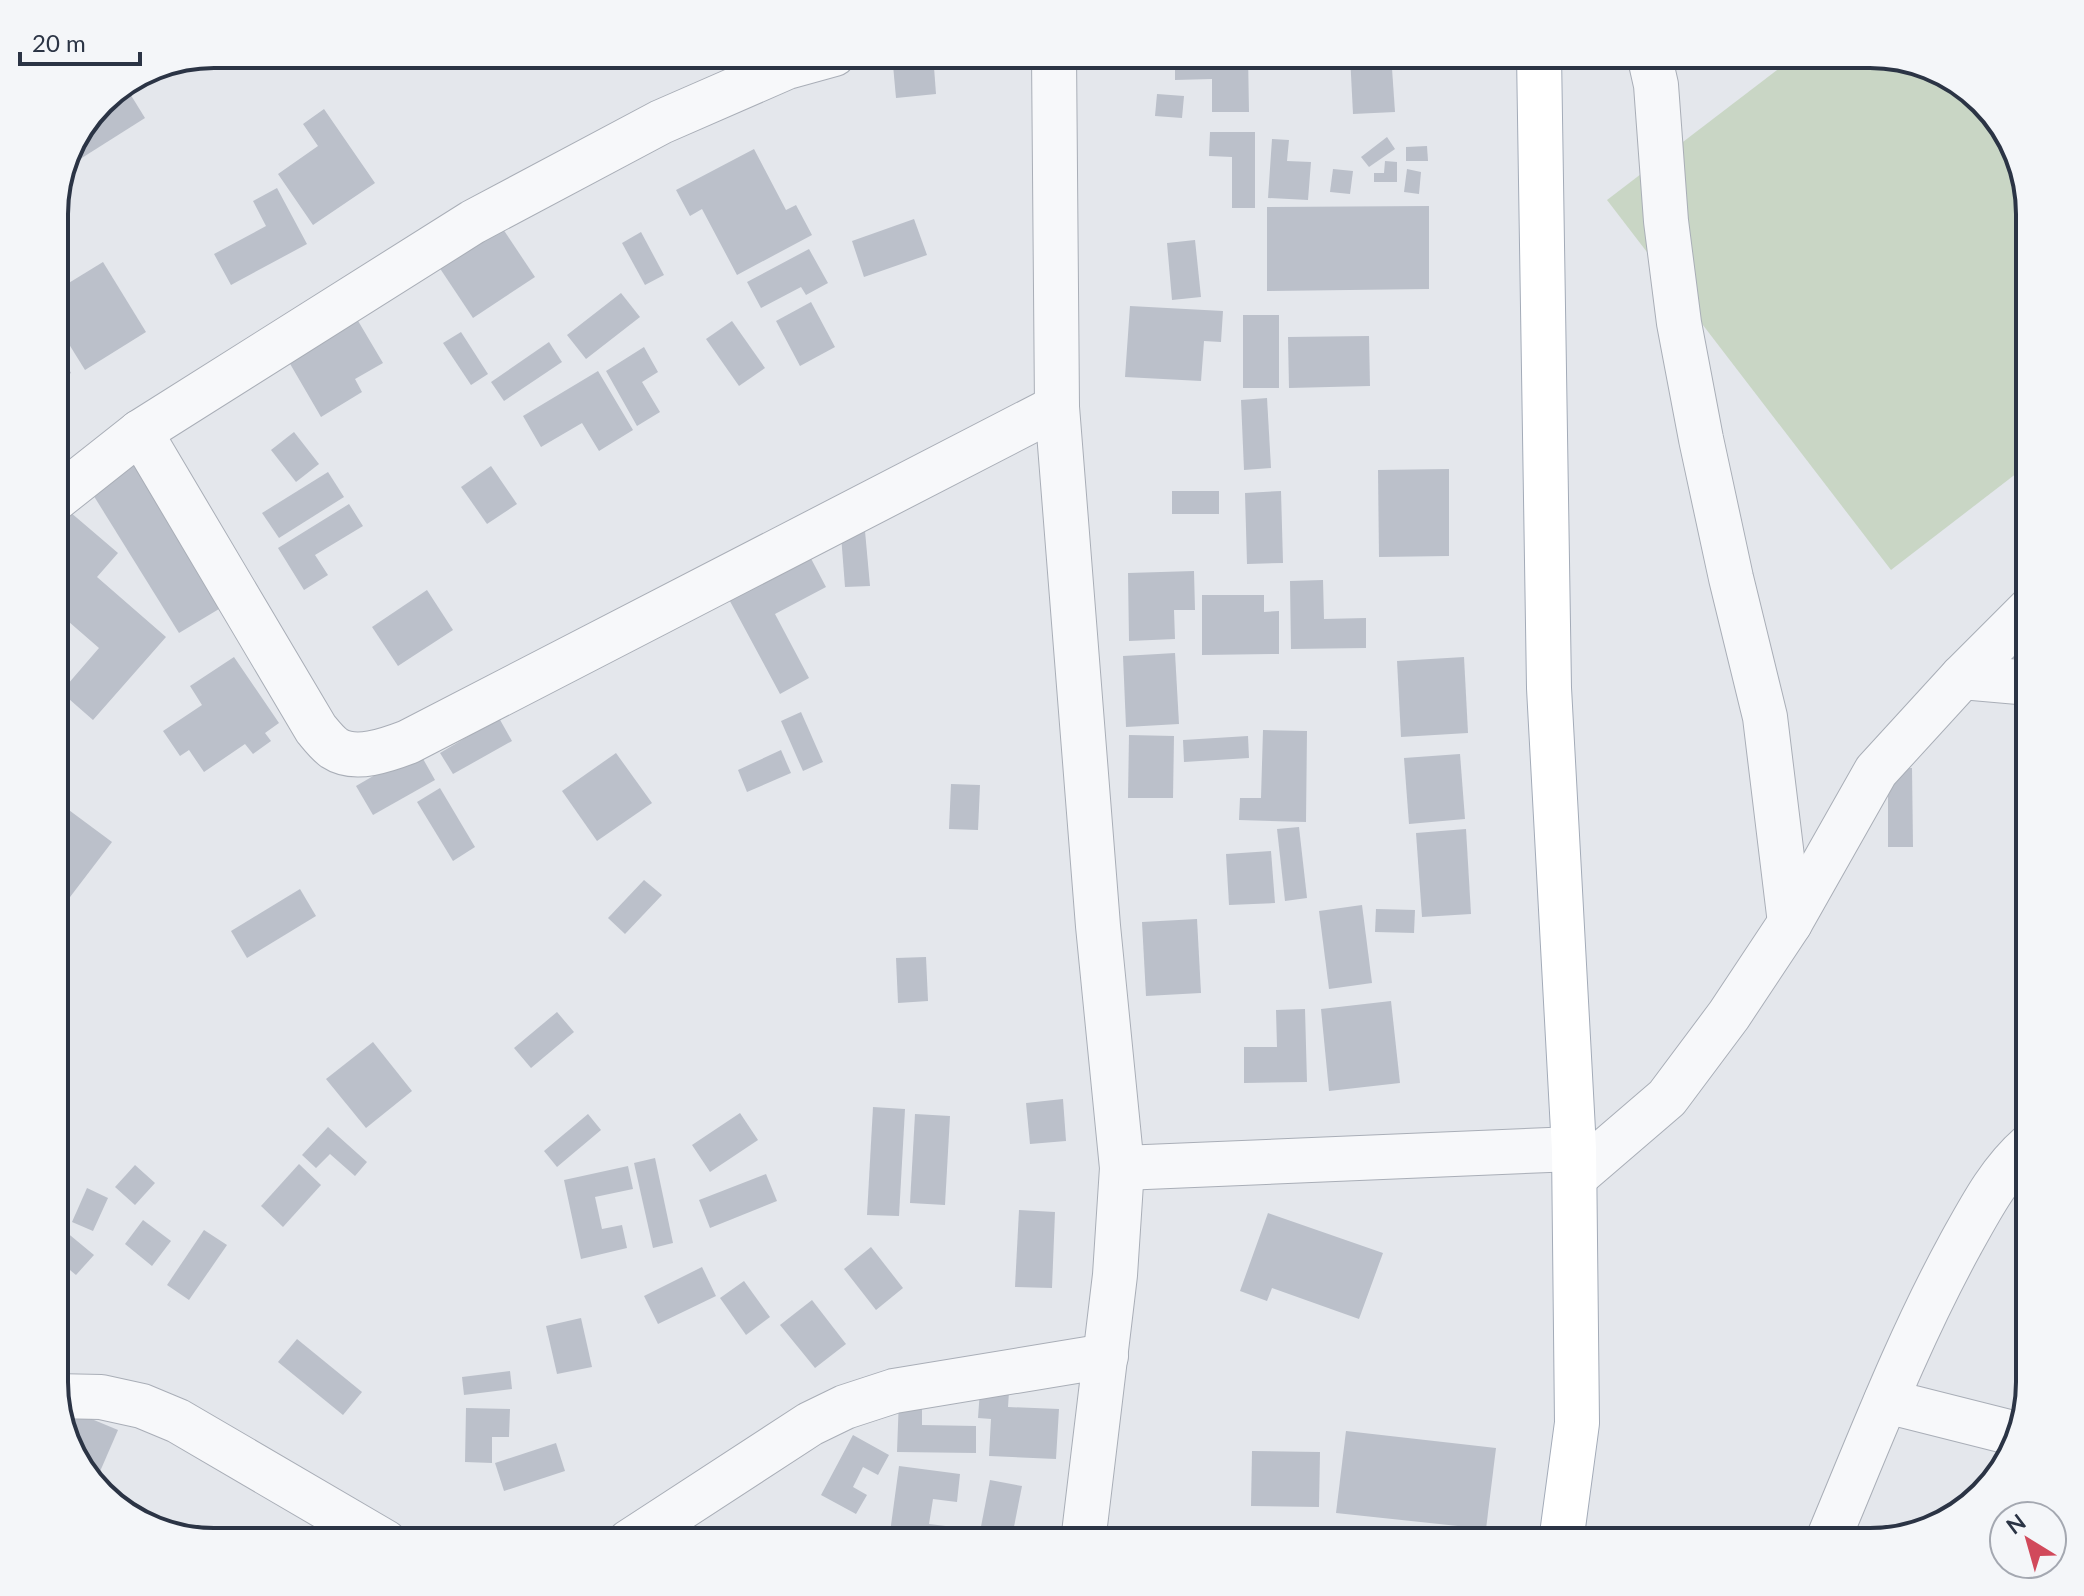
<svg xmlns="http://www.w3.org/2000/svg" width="2084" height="1596" font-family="Lato,sans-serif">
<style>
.green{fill:#c9d6c5}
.building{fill:#bbc0ca}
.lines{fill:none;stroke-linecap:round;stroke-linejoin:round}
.minor-casing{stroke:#a9aeb7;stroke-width:46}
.major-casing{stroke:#a3abb8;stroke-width:46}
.minor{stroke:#f7f8fa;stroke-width:44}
.major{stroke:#fff;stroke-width:44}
.rim{fill:none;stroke:#2b3445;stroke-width:4}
</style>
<rect width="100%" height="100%" fill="#e4e7ec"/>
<!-- green -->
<path class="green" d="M1798 54H1870L1968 87 2013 143 2030 214V463L1891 570 1607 200Z"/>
<!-- building -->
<g class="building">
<path d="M892 54H933L936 94 896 98Z"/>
<path d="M1175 54H1248L1249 112H1212V79L1175 80Z"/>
<path d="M1391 54 1395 112 1353 114 1350 55Z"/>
<path d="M124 84 145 118 77 161 69 148 71 143 108 94Z"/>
<path d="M1157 94 1184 96 1182 118 1155 116Z"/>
<path d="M324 109 375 183 313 225 278 174 318 146 303 124Z"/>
<path d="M1210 132H1255V208H1232V157L1209 156Z"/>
<path d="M1387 137 1395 149 1369 167 1361 157Z"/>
<path d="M1272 139 1289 140 1287 161 1311 162 1308 200 1268 198Z"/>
<path d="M1427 146 1428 161H1406V147Z"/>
<path d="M754 149 786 210 796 205 812 235 737 275 702 209 690 216 676 190Z"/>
<path d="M1385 161 1397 162V182H1374V173H1384Z"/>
<path d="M1333 169 1353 171 1350 194 1330 192Z"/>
<path d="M1407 169 1421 172 1419 194 1404 192Z"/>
<path d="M277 188 307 244 231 285 214 254 266 226 253 201Z"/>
<path d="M1429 206V289L1267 291V207Z"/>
<path d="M914 219 927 255 864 277 852 241Z"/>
<path d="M497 220 535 277 473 318 435 261Z"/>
<path d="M641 232 664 275 645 285 622 243Z"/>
<path d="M1195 240 1201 297 1172 300 1167 243Z"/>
<path d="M809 249 828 283 806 295 801 287 761 308 747 282Z"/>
<path d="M103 262 146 332 85 370 54 320V292Z"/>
<path d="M621 293 640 317 586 359 567 335Z"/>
<path d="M811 302 835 347 800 366 776 321Z"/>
<path d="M1130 306 1223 311 1221 342 1204 341 1201 381 1125 377Z"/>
<path d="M351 309 383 363 355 379 362 392 321 417 282 350Z"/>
<rect x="1243" y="315" width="36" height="73"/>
<path d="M732 321 765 368 739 386 706 339Z"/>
<path d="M461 332 488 374 471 385 443 343Z"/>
<path d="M1369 336 1370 386 1289 388 1288 337Z"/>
<path d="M549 342 562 362 504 401 491 382Z"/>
<path d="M54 344 71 373 54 383Z"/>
<path d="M644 347 658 372 642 382 660 412 637 426 606 371Z"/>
<path d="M598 371 633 430 599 451 582 423 541 447 523 416Z"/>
<path d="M1267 398 1271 468 1244 470 1241 400Z"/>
<path d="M294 432 319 464 296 482 271 450Z"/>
<path d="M138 454 229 603 179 633 87 485Z"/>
<path d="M491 466 517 504 487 524 461 487Z"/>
<path d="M1449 469V556L1379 557 1378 470Z"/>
<path d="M328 472 344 497 279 538 262 513Z"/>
<rect x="1172" y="491" width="47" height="23"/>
<path d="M1281 491 1283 563 1247 564 1245 493Z"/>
<path d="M349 504 363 526 315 555 328 575 304 590 278 548Z"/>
<path d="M63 506 118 553 97 577 166 637 93 720 61 692 99 648 61 615 54 623V515Z"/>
<path d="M864 520 870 586 845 587 840 522Z"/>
<path d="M806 549 826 587 775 614 809 678 780 694 725 592Z"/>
<path d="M1194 571 1195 610H1174L1175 639 1129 641 1128 573Z"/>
<path d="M1323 580 1324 619 1366 618V648L1291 649 1290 581Z"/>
<path d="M427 590 453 630 398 666 372 627Z"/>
<path d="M1202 595H1264V612L1279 611V654L1202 655Z"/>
<path d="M1175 653 1179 724 1126 727 1123 656Z"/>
<path d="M234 657 279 723 265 733 271 741 253 754 245 744 204 772 189 750 180 756 163 731 202 705 190 686Z"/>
<path d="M1464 657 1468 733 1401 737 1397 661Z"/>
<path d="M801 712 823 762 803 771 781 721Z"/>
<path d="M499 718 512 741 453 774 440 753Z"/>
<path d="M1263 730 1307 731 1306 822 1239 820 1240 798H1261Z"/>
<path d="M1129 735 1174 736 1173 798H1128Z"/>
<path d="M1248 736 1249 758 1184 762 1183 740Z"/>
<path d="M418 750 435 780 373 815 356 786Z"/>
<path d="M781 750 791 773 747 792 738 770Z"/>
<path d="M616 753 652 803 597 841 562 791Z"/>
<path d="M1460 754 1465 819 1409 824 1404 758Z"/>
<path d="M1888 768H1912L1913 847H1888Z"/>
<path d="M951 784 980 785 978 830 949 829Z"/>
<path d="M440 788 475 847 453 861 417 802Z"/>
<path d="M54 799 112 842 67 901 54 892Z"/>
<path d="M1299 827 1307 898 1285 901 1277 829Z"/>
<path d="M1466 829 1471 914 1422 917 1416 833Z"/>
<path d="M1271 851 1275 903 1229 905 1226 854Z"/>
<path d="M644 880 662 895 625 934 608 918Z"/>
<path d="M300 889 316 916 247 958 231 931Z"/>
<path d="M1362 905 1372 983 1329 989 1319 911Z"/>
<path d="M1376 909 1415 910 1414 933 1375 932Z"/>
<path d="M1197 919 1201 993 1146 996 1142 922Z"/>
<path d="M926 957 928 1001 898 1003 896 958Z"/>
<path d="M1391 1001 1400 1083 1329 1091 1321 1009Z"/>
<path d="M1305 1009 1307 1082 1244 1083V1047H1277L1276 1010Z"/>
<path d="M557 1012 574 1032 531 1068 514 1048Z"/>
<path d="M373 1042 412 1091 366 1128 326 1079Z"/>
<path d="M1063 1099 1066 1141 1030 1144 1026 1103Z"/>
<path d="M873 1107 905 1109 899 1216 867 1215Z"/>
<path d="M740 1113 758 1140 710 1172 692 1145Z"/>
<path d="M588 1114 601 1130 557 1167 544 1151Z"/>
<path d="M915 1114 950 1116 945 1205 910 1203Z"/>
<path d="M328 1127 367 1162 355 1176 330 1154 316 1168 302 1155Z"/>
<path d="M655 1158 673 1243 653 1248 634 1163Z"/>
<path d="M299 1164 321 1185 283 1227 261 1206Z"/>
<path d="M135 1165 155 1183 135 1205 115 1187Z"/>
<path d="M628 1166 633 1189 595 1197 602 1229 622 1225 627 1248 581 1259 564 1180Z"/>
<path d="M766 1174 777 1201 710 1228 699 1200Z"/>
<path d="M87 1188 108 1198 93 1231 72 1222Z"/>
<path d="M1019 1210 1055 1212 1052 1288 1015 1287Z"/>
<path d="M1268 1213 1383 1253 1359 1319 1272 1288 1267 1301 1240 1291Z"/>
<path d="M143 1220 171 1241 152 1266 125 1244Z"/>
<path d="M204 1230 227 1245 189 1300 167 1285Z"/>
<path d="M65 1231 94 1255 76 1275 54 1257V1243Z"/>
<path d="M871 1247 903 1288 876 1310 844 1269Z"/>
<path d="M702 1267 716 1296 658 1324 644 1296Z"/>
<path d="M744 1281 770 1317 746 1335 720 1298Z"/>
<path d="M812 1300 846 1344 815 1368 780 1325Z"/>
<path d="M581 1318 592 1367 557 1374 546 1326Z"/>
<path d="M297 1339 362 1392 343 1415 278 1362Z"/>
<path d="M510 1371 512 1389 464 1395 462 1377Z"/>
<path d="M980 1390 1009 1392 1008 1407 1059 1409 1056 1459 989 1456 991 1419 978 1418Z"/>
<path d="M899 1398H922V1425L976 1426V1453L897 1452Z"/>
<path d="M58 1405 118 1430 95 1483 71 1453Z"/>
<path d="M466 1408 510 1409 509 1437H492V1463L465 1462Z"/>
<path d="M1346 1431 1496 1448 1486 1529 1336 1513Z"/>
<path d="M853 1435 889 1455 878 1475 863 1467 853 1487 867 1495 856 1514 821 1495Z"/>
<path d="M556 1443 565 1471 504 1491 495 1463Z"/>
<path d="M1252 1451 1320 1452 1319 1507 1251 1506Z"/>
<path d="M899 1466 960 1474 957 1502 933 1499 929 1524 954 1527 952 1542H910L889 1540Z"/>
<path d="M990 1480 1022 1486 1011 1542 979 1537Z"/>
<path d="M685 1525 704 1542H669Z"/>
<path d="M1159 1526 1311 1535V1542H1158Z"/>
<path d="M1345 1534 1380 1536 1379 1542H1345Z"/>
<path d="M1389 1534 1472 1540V1542H1388Z"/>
</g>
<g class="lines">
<defs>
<g id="minor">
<path d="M1054 54 1057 407 1098 926 1122 1168 1115 1275 1083 1542"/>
<path d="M1649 54 1656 85 1666 221 1679 323 1701 439 1731 578 1765 717 1790 923"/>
<path d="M140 432 316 729C321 735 327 743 334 748 355 762 387 750 408 742L1057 407"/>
<path d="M54 500 140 432 473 222 661 122 787 67 834 54"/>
<path d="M1962 677 2030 683"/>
<path d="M1122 1168 1574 1149"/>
<path d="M1575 1177 1667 1098 1729 1015 1790 923 1876 771 1962 677 2030 609"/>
<path d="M55 1396 101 1397 142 1406 178 1421 385 1542"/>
<path d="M1886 1401 2013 1433"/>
<path d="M629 1542 810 1424 845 1407 894 1391 1106 1356"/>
<path d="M1827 1542C1869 1442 1908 1340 1960 1245 1980 1209 1999 1172 2030 1145"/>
</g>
<path id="major" d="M1539 54 1549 688 1574 1149 1577 1423 1561 1542"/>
</defs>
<!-- minor casing -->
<use href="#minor" class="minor-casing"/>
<!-- major casing -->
<use href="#major" class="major-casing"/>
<!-- minor -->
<use href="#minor" class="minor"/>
<!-- major -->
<use href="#major" class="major"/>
</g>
<!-- crop -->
<path d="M0 0H2084V1596H0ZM214 68H1870A146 146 0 0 1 2016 214V1382A146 146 0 0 1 1870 1528H214A146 146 0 0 1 68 1382V214A146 146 0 0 1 214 68Z" fill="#f4f6f9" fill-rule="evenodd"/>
<path class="rim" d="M214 68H1870A146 146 0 0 1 2016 214V1382A146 146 0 0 1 1870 1528H214A146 146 0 0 1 68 1382V214A146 146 0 0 1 214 68Z"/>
<!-- north arrow -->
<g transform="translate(2028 1540) rotate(323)"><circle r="38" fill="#f4f6f9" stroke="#a4a8b1" stroke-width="2"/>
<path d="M0-6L14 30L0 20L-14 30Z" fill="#d1495b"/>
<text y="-12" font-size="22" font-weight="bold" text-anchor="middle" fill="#2b3445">N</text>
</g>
<!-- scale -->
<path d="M20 52v12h120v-12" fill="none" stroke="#2b3445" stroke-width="4"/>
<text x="32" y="52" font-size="24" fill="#2b3445" stroke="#f4f6f9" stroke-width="6" paint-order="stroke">20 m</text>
</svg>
